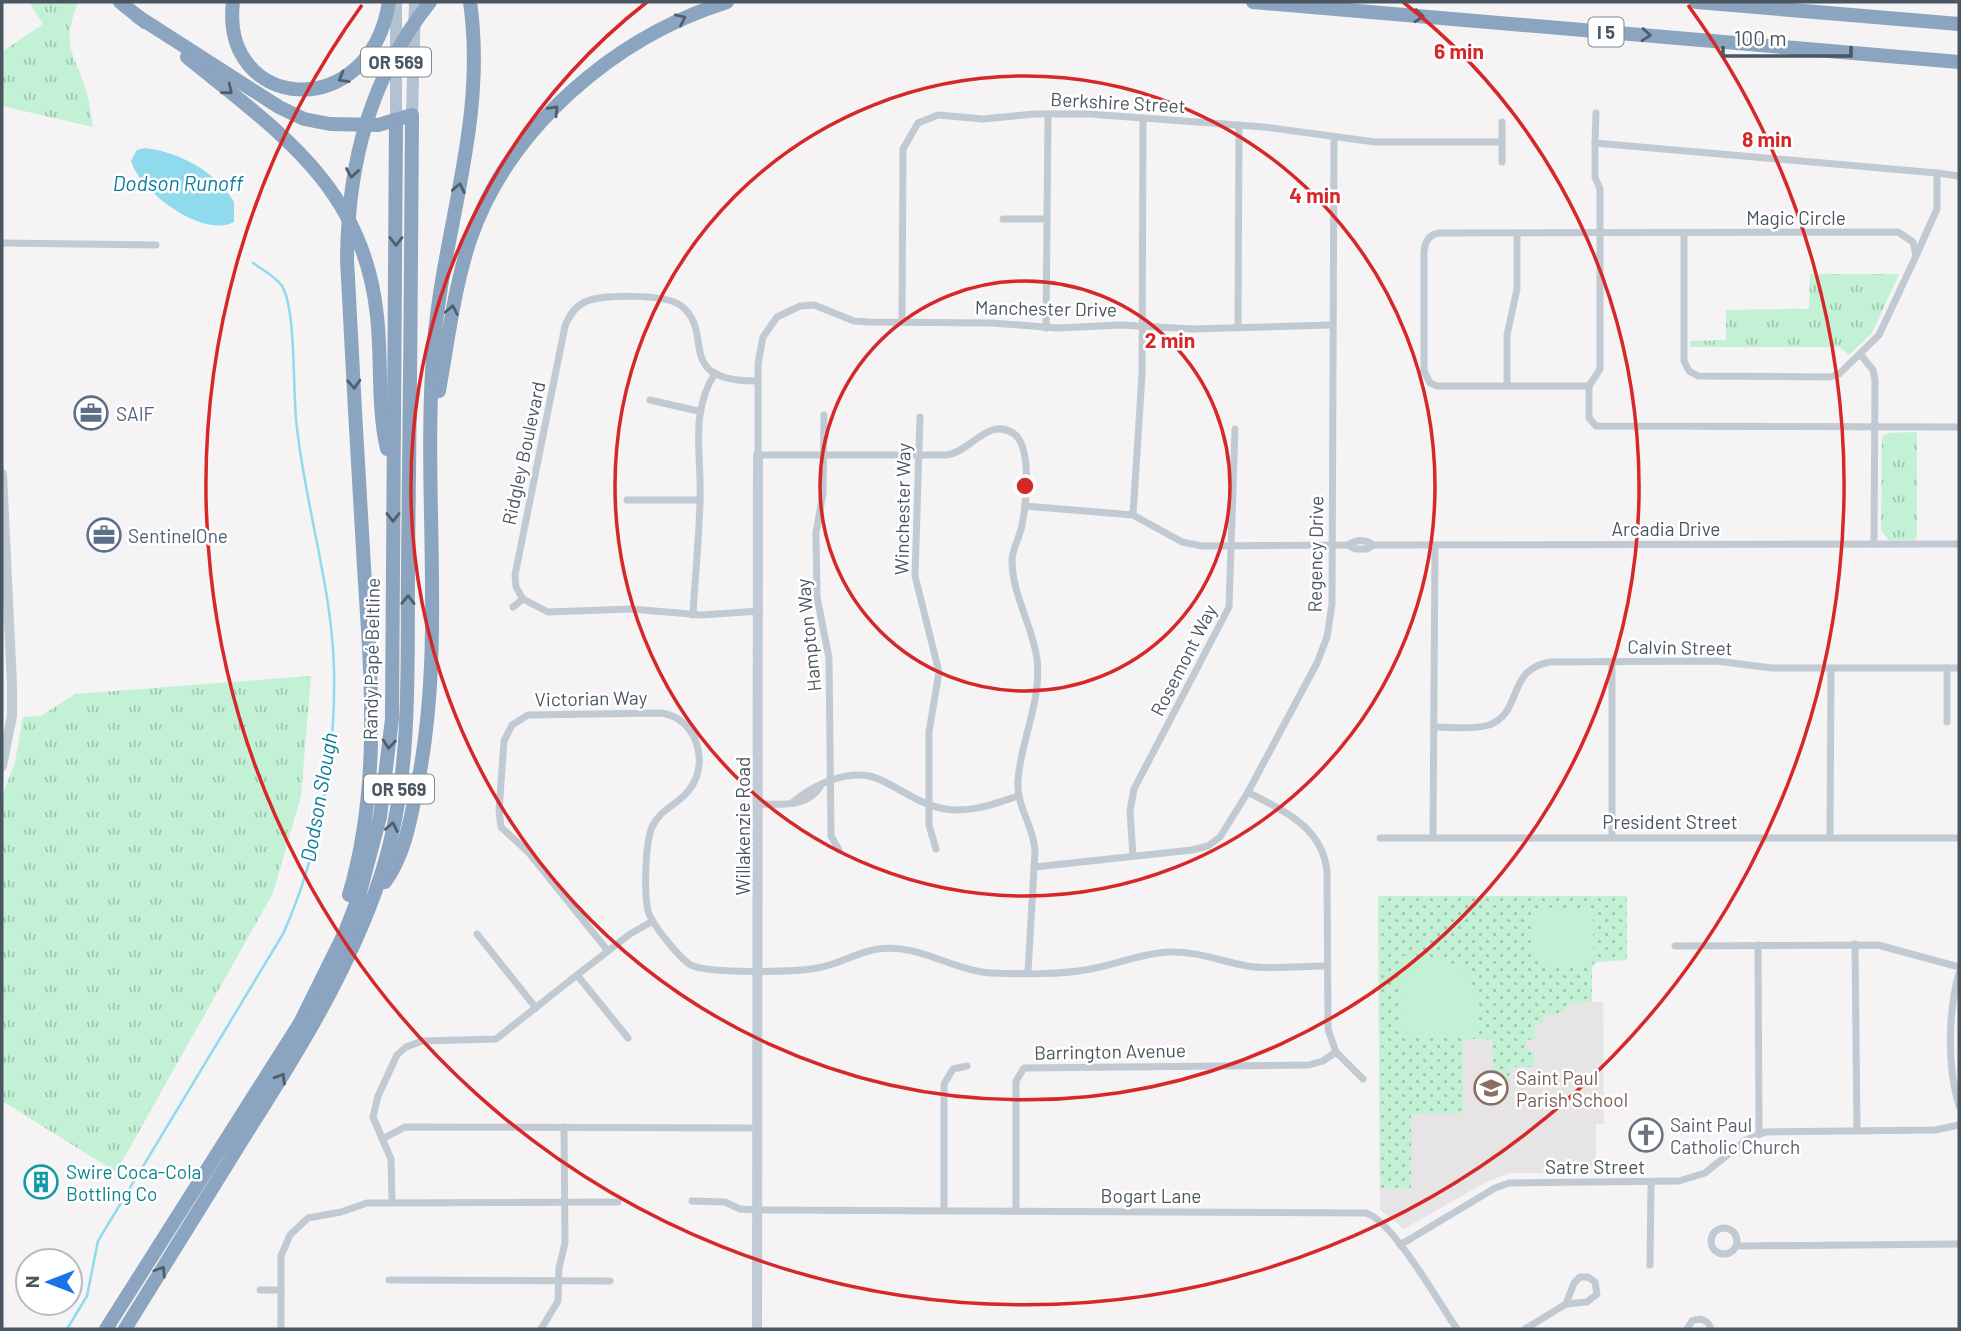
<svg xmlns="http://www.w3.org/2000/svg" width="1961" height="1331" font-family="Barlow,sans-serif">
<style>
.education{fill:#e6e4e5}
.grass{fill:url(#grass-tufts)}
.park{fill:url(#park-dots)}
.pitch{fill:#c3f1d5}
.water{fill:#90daee}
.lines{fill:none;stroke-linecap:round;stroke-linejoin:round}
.stream{stroke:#90daee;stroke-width:2.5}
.street{stroke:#c1cad2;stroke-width:7}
.secondary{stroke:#c1cbd6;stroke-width:10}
.primary{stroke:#b3c2d1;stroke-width:12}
.highway{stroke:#8ba5c1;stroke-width:14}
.oneway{stroke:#505e6b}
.ring{fill:none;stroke:#d62828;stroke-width:3.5}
.labels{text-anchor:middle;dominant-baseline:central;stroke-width:5;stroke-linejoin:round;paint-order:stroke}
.shield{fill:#fff;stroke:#808990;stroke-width:2}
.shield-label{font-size:18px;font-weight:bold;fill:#4a5661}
.street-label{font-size:19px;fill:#4a5661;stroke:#fff}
.service-label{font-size:19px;fill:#4e5e75;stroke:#fff;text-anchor:start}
.education-label{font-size:19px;fill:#785e54;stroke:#fff;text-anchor:start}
.worship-label{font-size:19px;fill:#5b616d;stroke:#fff;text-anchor:start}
.culture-label{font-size:19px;fill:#0d838f;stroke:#fff;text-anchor:start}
.water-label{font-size:21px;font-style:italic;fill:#0c7c9b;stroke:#fff}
.centre{fill:#d62828;stroke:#fff;stroke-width:3.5}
.ring-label{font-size:21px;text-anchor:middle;font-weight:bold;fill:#d62828;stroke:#fff;stroke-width:5;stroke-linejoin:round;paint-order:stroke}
</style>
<defs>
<pattern id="grass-tufts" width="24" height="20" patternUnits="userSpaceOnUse" patternTransform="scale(1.75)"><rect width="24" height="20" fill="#c3f1d5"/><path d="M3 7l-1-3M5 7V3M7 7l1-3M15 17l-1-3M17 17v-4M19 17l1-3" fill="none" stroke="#a0c6b0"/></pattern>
<pattern id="park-dots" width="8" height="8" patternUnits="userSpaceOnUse" patternTransform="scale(1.75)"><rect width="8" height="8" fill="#c3f1d5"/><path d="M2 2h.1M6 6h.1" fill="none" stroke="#a0c6b0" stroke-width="1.8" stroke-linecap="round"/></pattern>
</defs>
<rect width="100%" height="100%" fill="#f5f3f3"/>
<!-- education -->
<path class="education" d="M1378 896H1627V960H1599L1592 968V1002H1603L1604 1124H1596V1173H1510L1486 1182 1404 1229 1380 1209Z"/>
<!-- grass -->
<g class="grass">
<path d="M29 2H78C60 48 75 52 87 93 90 104 91 116 93 127L2 106V52L43 24Z"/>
<path d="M1810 274H1899L1872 333 1849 355 1839 347H1690V341L1726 340V310L1809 309Z"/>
<path d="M1917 432V536L1914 540H1889L1881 530 1882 437 1888 433Z"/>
<path d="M311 676 301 796 273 893 116 1172 2 1101V797L15 762 23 717 41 716 75 694Z"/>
</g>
<!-- park -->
<path class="park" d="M1378 896H1627V960L1597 962 1592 968V1002L1571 1003 1557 1015H1543L1542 1024H1535V1039L1526 1040V1051H1534V1067H1510L1509 1079H1493L1492 1039H1463V1113L1411 1114V1188H1380Z"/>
<!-- pitch -->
<g class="pitch">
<path d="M1531 911H1589L1593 914V961L1590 968H1548L1539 964 1531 944Z"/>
<path d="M1402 956C1469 956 1478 974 1479 1036L1407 1037 1402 1032Z"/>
</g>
<!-- water -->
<path class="water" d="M145 148C180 152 216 172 234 202V222C202 239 140 191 131 161L137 150Z"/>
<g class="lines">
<!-- stream -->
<path class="stream" d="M67 1329 87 1296 98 1241 283 934C319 854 336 757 334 669 332 588 306 509 297 428 292 395 297 311 282 286 275 276 263 270 253 263"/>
<!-- street -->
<g class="street">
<path d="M1502 142V122"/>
<path d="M1595 143 1596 113"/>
<path d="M1937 173 1959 176"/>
<path d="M1003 219H1047"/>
<path d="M1684 233V361L1689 371 1698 376 1830 377 1839 374 1879 335 1916 256 1913 242 1898 232C1745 233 1592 232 1439 233 1428 235 1425 242 1424 252V371L1430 383 1437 386H1589L1600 369V189L1595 177V143L1937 173V209L1916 256"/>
<path d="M2 243 156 245"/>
<path d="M902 322 903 149 918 123 938 115 983 119 1035 114H1089L1264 127 1375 142H1502V162"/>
<path d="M1238 327 1239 125"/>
<path d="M1046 328 1048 114"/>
<path d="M1860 354 1873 370 1875 380 1874 544"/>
<path d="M758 381C671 382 717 331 680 305 665 294 601 294 585 302 574 307 569 316 565 326L515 575 516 587 523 599 548 612 631 609 702 615 759 611"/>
<path d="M1507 385V335L1517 289V233"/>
<path d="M1589 386V418L1596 426 1959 427"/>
<path d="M650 400 698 411"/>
<path d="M824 415 823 493 816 533 817 597 829 658 831 836 839 850"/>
<path d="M920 417 915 576 939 672 929 732V825L936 849"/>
<path d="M627 500H700"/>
<path d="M1025 506 1133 515 1182 542 1202 546 1348 545C1357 539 1365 539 1373 545L1959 544"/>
<path d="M1133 515 1142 375 1143 118"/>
<path d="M1348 545 1355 549H1367L1373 545"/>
<path d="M513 607 523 599"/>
<path d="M693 615C695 577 699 539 700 501 702 454 689 415 715 373"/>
<path d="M1612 662V836"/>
<path d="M1947 668V722"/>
<path d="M1434 727C1450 727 1473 730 1489 725 1524 712 1505 670 1550 662L1716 661 1772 668H1959"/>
<path d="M1248 792C1283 811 1322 826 1327 871L1328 1029 1336 1052 1363 1079"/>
<path d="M792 803C814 784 852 766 881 780 902 790 921 805 945 809 971 813 994 804 1018 796"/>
<path d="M759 804C781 804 807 808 820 787"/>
<path d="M1433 837 1435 545"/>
<path d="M1830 837 1831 669"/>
<path d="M1380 838H1959"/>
<path d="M1133 856 1130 811 1134 789 1229 607 1235 429"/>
<path d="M1035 867 1192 850 1208 846 1220 837 1248 792 1317 663 1327 637 1332 604 1334 138"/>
<path d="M477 934 536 1008"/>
<path d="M1855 944 1857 1130"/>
<path d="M1758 945 1759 1132"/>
<path d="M1675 946 1878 945 1959 967"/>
<path d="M608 951 529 853 501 827 499 811 504 741 512 725 528 715 660 713C696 716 711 763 689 790 678 805 660 809 652 827 645 844 644 893 648 911 651 923 680 959 691 965 707 974 796 972 817 968 838 965 857 952 878 949 918 943 951 970 991 973 1023 974 1060 975 1091 969 1118 964 1142 953 1169 952 1197 951 1220 961 1247 966 1273 970 1301 966 1326 966"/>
<path d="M1028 972 1035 851C1034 826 1016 807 1018 780 1021 739 1042 701 1037 659 1033 627 1012 594 1012 561 1012 549 1020 537 1022 525 1026 505 1033 446 1013 433 988 417 970 452 947 455H758V364L763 337 777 317 800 306 814 305 854 321 869 322 992 323 1057 328 1121 325 1193 329 1332 325"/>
<path d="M1959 973C1948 1013 1947 1066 1959 1106"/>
<path d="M628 1038 577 975 630 934 653 921"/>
<path d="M382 1139 405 1127 759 1128"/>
<path d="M692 1201 725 1202 740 1209 757 1210 1366 1213C1393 1221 1439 1303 1457 1329"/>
<path d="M392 1202 391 1159 373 1117 378 1096 397 1055 406 1047 422 1041 496 1039 577 975"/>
<path d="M1016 1209V1081L1024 1068 1309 1065 1323 1061 1336 1052"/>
<path d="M944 1210V1084L953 1069 967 1066"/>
<circle cx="1724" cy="1241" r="13"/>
<path d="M1400 1245 1495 1188 1509 1183 1679 1181 1705 1173 1746 1140 1765 1132 1935 1130 1959 1125"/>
<path d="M1737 1246 1959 1244"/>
<path d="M1650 1265 1651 1182"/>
<path d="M1580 1277H1588L1595 1282 1597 1294 1587 1302 1566 1304 1574 1283Z"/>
<path d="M389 1280 610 1281"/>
<path d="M260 1290H281"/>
<path d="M281 1329V1256L290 1235 308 1218 341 1212 367 1203 618 1202"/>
<path d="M541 1329 558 1301 559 1268 565 1243 564 1127"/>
<path d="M1525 1329 1566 1304"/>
<path d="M1687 1329 1692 1321C1701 1317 1708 1320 1711 1329"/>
</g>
<!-- secondary -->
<g class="secondary">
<path d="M2 474 12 685V716L2 766"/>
<path d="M757 1329 758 455"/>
</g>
<!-- primary -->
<g class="primary">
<path d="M396 2V121"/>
<path d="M412 115 415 2"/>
</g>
<!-- highway -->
<g class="highway">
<path d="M120 2 145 22"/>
<path d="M233 2C220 111 369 126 389 2"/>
<path d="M1253 2 1959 62"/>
<path d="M1696 2 1959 24"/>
<path d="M187 57C279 132 364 187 377 316 382 360 377 406 387 449"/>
<path d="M439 391C448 340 454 289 470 240 509 127 615 37 727 2"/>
<path d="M385 882C403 857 409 827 415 797 448 648 421 494 434 343 444 226 487 120 470 2"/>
<path d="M349 895C381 788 371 678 364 567 358 464 352 362 347 259 348 162 370 78 430 2"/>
<path d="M106 1329 300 1023 345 932 359 896 380 817 392 719 396 121"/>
<path d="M125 1329C165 1265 204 1201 244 1137 297 1054 350 969 381 875 413 776 407 669 408 567 410 416 411 266 412 115L378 125 330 124 304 119 279 107 137 16"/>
</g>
</g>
<!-- one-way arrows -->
<defs><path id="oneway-chevron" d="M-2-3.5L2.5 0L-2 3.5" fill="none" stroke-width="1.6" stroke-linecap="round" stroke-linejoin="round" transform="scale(1.75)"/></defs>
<g class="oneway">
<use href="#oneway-chevron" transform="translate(1419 16) rotate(5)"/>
<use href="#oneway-chevron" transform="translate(681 19) rotate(-25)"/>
<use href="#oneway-chevron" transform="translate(1646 35) rotate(5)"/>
<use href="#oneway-chevron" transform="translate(343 78) rotate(151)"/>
<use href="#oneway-chevron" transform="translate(228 90) rotate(39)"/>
<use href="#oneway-chevron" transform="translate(554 110) rotate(-46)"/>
<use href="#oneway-chevron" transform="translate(352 173) rotate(99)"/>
<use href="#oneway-chevron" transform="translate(459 188) rotate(-79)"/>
<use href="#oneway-chevron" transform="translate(396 241) rotate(90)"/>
<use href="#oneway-chevron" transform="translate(452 310) rotate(-79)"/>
<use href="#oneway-chevron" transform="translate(354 384) rotate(87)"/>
<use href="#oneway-chevron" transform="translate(393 517) rotate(90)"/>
<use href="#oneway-chevron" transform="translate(408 600) rotate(-89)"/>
<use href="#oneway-chevron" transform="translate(389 744) rotate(95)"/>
<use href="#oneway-chevron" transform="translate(392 827) rotate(-79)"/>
<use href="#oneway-chevron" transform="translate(281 1078) rotate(-59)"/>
<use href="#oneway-chevron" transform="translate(161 1271) rotate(-58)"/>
</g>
<!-- distance rings -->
<g class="ring">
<circle cx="1025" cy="486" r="205"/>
<circle cx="1025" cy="486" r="410"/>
<path d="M1403 2A614 614 0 1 1 647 2"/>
<path d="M1688 5A819 819 0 1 1 362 5"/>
</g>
<!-- icons -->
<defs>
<symbol id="office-ring" viewBox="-11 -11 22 22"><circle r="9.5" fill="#fff" stroke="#5c6f8a" stroke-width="1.5"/><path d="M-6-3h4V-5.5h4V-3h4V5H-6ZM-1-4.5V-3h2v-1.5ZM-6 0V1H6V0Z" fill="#5c6f8a"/></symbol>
<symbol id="school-ring" viewBox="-11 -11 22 22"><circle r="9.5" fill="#fff" stroke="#8d6e63" stroke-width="1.5"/><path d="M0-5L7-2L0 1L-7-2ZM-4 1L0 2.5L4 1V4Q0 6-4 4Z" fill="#8d6e63"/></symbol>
<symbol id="church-ring" viewBox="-11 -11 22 22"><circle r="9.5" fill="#fff" stroke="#6b7280" stroke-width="1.5"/><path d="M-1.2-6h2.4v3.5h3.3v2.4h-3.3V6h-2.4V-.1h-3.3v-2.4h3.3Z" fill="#6b7280"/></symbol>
<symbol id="building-ring" viewBox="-11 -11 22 22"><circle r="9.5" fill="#fff" stroke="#0f9aa8" stroke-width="1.5"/><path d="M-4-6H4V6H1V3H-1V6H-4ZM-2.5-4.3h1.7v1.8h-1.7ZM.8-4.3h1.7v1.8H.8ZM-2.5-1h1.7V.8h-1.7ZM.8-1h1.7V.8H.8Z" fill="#0f9aa8"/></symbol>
</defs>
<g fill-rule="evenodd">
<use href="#office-ring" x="72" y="394" width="38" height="38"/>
<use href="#office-ring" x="85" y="516" width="38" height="38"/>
<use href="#school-ring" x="1472" y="1069" width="38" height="38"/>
<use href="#church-ring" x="1627" y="1116" width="38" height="38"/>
<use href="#building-ring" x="22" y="1163" width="38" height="38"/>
</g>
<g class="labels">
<!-- shield labels -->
<g class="shield">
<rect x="1588.5" y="17.5" width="35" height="29" rx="5"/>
<rect x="361" y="47.5" width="70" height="29" rx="5"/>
<rect x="364" y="774.5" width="70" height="29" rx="5"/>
</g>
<g class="shield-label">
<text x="1606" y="32">I 5</text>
<text x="396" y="62">OR 569</text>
<text x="399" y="789">OR 569</text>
</g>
<!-- street labels -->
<g class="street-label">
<text transform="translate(1118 102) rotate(3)">Berkshire Street</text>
<text x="1796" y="217">Magic Circle</text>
<text transform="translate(1046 308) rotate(1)">Manchester Drive</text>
<text transform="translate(523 453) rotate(-78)">Ridgley Boulevard</text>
<text transform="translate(902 509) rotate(-89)">Winchester Way</text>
<text x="1666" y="528">Arcadia Drive</text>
<text transform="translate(1315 554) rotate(-89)">Regency Drive</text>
<text transform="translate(808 635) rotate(-96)">Hampton Way</text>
<text transform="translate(1680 647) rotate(1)">Calvin Street</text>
<text transform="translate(371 659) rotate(-89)">Randy Papé Beltline</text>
<text transform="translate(1183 660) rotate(-63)">Rosemont Way</text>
<text transform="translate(591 698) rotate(-1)">Victorian Way</text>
<text x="1670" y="821">President Street</text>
<text transform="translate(742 826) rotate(-90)">Willakenzie Road</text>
<text transform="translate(1110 1051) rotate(-1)">Barrington Avenue</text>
<text x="1595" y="1166">Satre Street</text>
<text x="1151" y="1195">Bogart Lane</text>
</g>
<!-- service labels -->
<g class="service-label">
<text x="116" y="413">SAIF</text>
<text x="128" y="535">SentinelOne</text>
</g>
<!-- education labels -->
<g class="education-label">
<text x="1516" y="1077">Saint Paul<tspan x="1516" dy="22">Parish School</tspan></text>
</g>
<!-- worship labels -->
<g class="worship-label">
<text x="1670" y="1124">Saint Paul<tspan x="1670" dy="22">Catholic Church</tspan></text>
</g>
<!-- culture labels -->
<g class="culture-label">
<text x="66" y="1171">Swire Coca-Cola<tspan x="66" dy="22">Bottling Co</tspan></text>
</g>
<!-- water labels -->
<g class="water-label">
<text x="178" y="182">Dodson Runoff</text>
<text transform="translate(318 797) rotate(-80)">Dodson Slough</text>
</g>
</g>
<circle cx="1025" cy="486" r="10" class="centre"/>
<g class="ring-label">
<text x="1459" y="59">6 min</text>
<text x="1767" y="147">8 min</text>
<text x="1315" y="203">4 min</text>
<text x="1170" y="348">2 min</text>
</g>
<!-- border -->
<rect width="1961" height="1331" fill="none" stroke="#4a5661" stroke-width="7"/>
<!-- north arrow -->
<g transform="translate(49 1282) rotate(270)"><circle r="33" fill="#ffffff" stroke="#b7bbc0" stroke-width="2"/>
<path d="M0-5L12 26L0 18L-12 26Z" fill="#1a73e8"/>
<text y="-10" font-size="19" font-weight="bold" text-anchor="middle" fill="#4a5661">N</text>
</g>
<!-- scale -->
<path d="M1723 46v10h128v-10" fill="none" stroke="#4a5661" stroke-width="3.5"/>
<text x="1734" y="46" font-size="21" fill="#4a5661" stroke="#ffffff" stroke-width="5" paint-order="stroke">100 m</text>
</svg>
